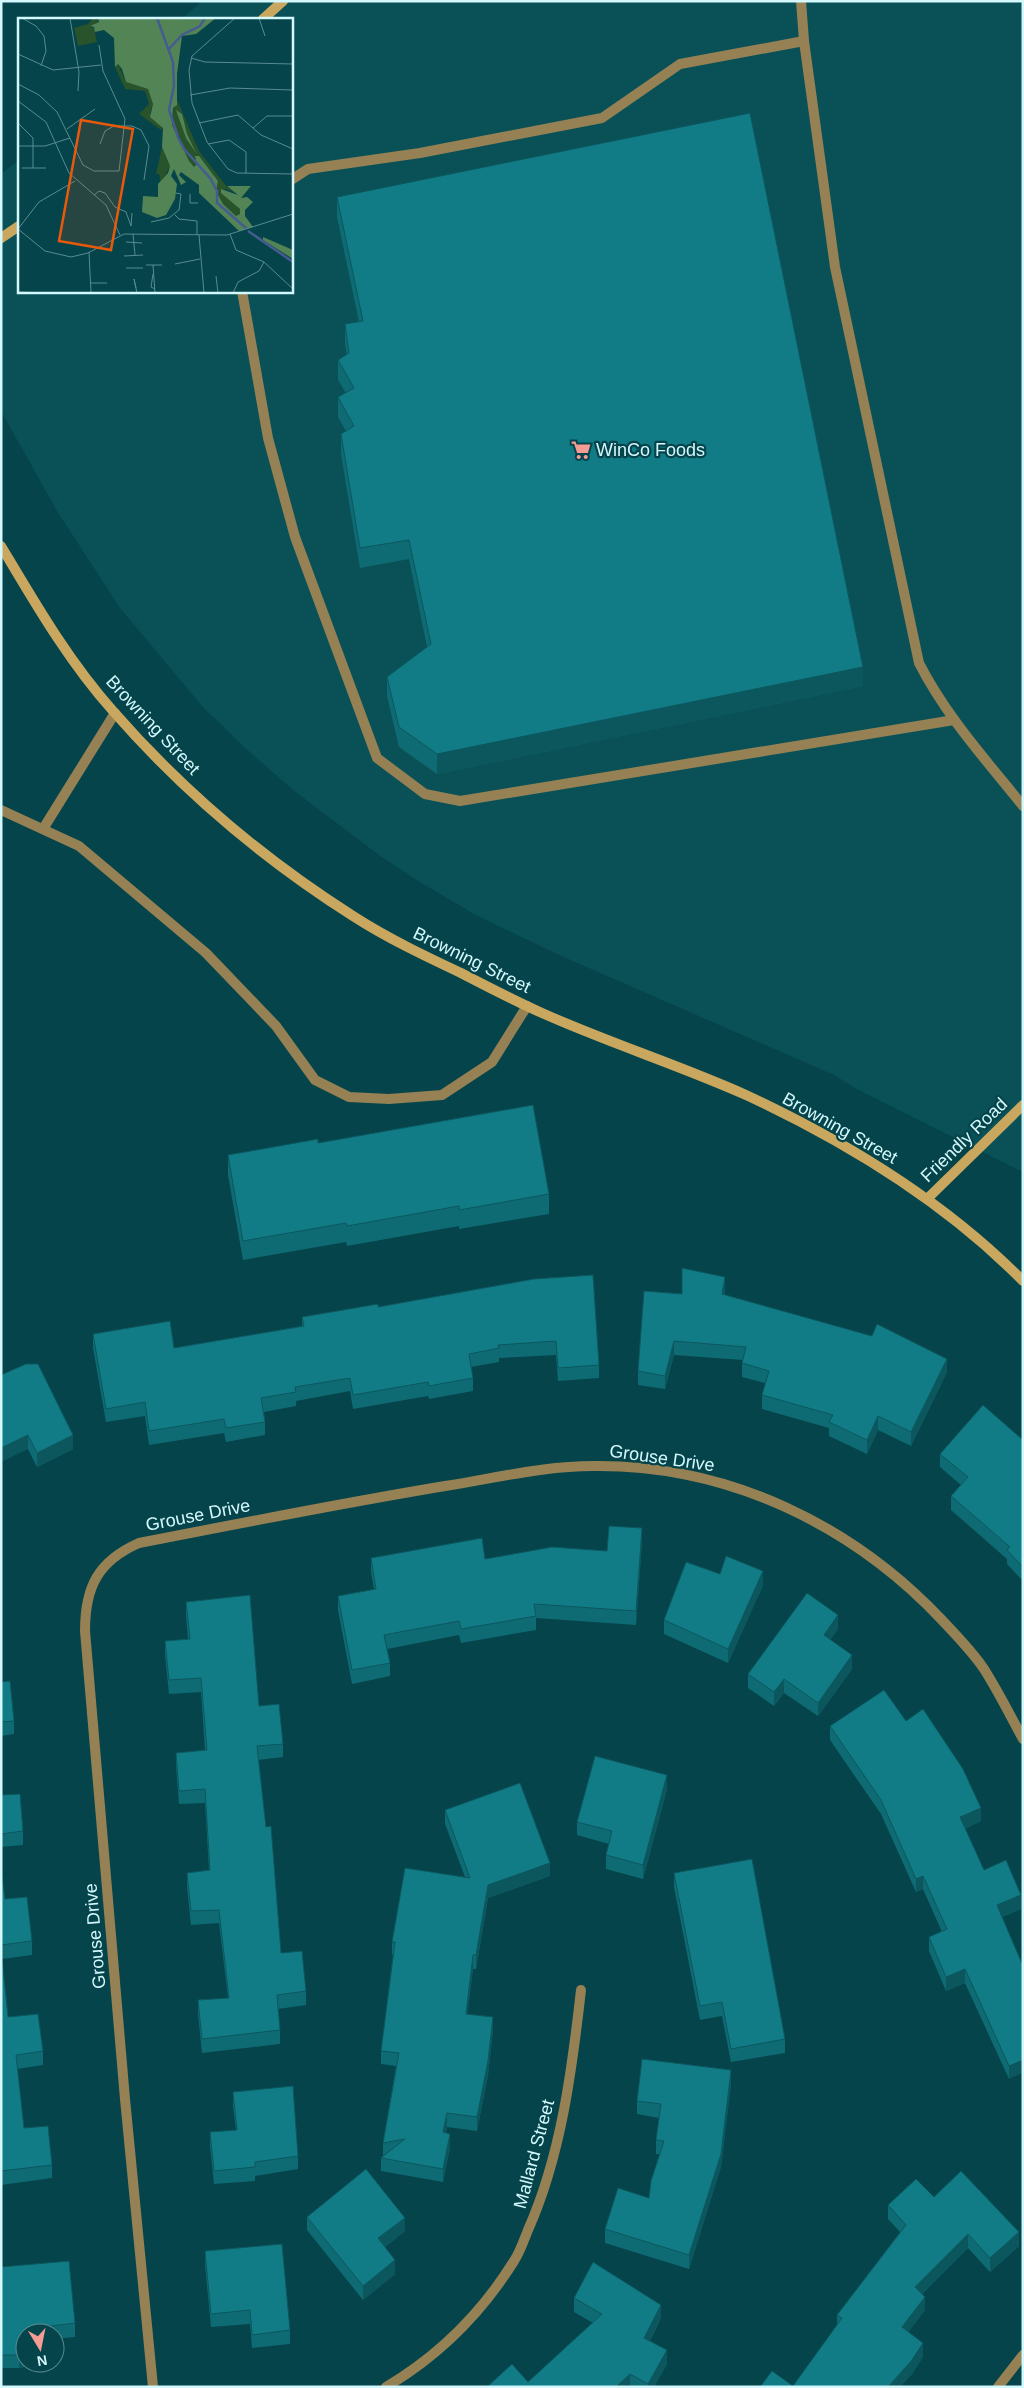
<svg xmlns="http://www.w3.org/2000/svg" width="1024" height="2388" font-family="Helvetica,sans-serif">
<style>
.built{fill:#0a5157}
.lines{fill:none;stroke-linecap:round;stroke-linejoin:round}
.lane{stroke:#968154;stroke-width:10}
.street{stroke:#968154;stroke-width:10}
.secondary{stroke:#c9a75e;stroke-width:10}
.wall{fill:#0f6b73}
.shaded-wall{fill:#0c575e}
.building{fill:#117c86;stroke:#0c575e}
.labels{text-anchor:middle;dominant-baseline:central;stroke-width:4.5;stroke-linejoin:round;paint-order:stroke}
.poi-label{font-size:18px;fill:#d3f8fd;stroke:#05444a;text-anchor:start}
.street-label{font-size:18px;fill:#d3f8fd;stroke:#05444a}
.inset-river{fill:none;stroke:#455c90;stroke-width:2.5}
.inset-road{fill:none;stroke:#578c92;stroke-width:1}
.view{fill:#e8590c;fill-opacity:0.15;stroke:#e8590c;stroke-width:2.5}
.inset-edge{fill:none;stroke:#d3f8fd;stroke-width:2.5}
</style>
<rect width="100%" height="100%" fill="#05444a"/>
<!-- built -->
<path class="built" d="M202 1H1023V1172L855 1088 834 1075 559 955 476 915 423 884 379 855 293 790 244 747 202 706 120 608 57 511 1 411V174L19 160V291H291V19H182Z"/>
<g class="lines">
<!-- lane -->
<g class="lane">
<path d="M801 1 804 41 835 267 919 663C946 716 986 760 1023 806"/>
<path d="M291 180 308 169 420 153 602 118 680 64 804 41"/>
<path d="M242 291 268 438 295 537 377 758 425 794 460 801 954 720"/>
</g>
<!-- street -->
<g class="street">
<path d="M1 810 79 846 206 953 276 1026 315 1080 349 1097 389 1099 442 1095 492 1062 527 1006"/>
<path d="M43 829 115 713"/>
<path d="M153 2387 125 2099 85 1631C85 1587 98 1561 139 1543 241 1523 343 1503 445 1486 496 1478 547 1465 599 1466 730 1466 852 1525 941 1619 956 1635 972 1651 984 1669 998 1691 1010 1715 1023 1739"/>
<path d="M386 2387C440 2355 481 2314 514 2261 520 2252 524 2240 528 2230 561 2156 572 2070 581 1990"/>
<path d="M998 2387 1023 2355"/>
</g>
<!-- secondary -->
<g class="secondary">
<path d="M263 19 283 1"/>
<path d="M1 238 19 226"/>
<path d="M1 546C35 603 69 662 113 711 182 790 265 860 353 916 387 938 425 956 461 973 488 987 515 1001 542 1013 609 1043 679 1065 746 1095 847 1142 944 1201 1023 1281"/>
<path d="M928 1198 1023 1105"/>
</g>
</g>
<!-- wall -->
<g class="wall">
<path d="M337 197 863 686 437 774 399 747 387 696V677L427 647 409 559 360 568 341 454V434L346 431 338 417V397L346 393 338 380V360L347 355 345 344V324L359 322 337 217Z"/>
<path d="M318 1143 549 1194V1214L459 1229V1226L347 1246 346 1242 243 1260 228 1175V1155Z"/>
<path d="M534 1279 599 1365V1378L558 1381 556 1355 499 1358V1362L471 1367 473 1378V1391L429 1399 428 1396 353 1409 350 1391 296 1401V1406L264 1412 265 1422V1435L226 1442 224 1433 149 1445 145 1416 106 1422 93 1348V1334L174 1348 302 1326V1317L378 1307Z"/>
<path d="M725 1290 724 1295 947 1372 911 1446 878 1430 867 1454 829 1436V1428L762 1409V1395L765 1383 742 1377V1363L743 1360 674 1355 665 1389 638 1385V1371L682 1294Z"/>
<path d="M1 1375 73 1449 37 1467 28 1449Z"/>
<path d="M1023 1440V1581L1007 1564V1559L951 1510V1496L961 1485 940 1467V1454Z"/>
<path d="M642 1542 636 1625 536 1618V1630L461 1643 459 1635 387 1649 390 1663V1676L352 1684 338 1610V1596L374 1589 371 1572V1558L485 1559 607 1551Z"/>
<path d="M720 1574 763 1585 728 1663 664 1634V1620Z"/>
<path d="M186 1602 259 1706 283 1744V1757L258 1760 281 1953 306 1991V2005L278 2009 280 2030V2044L202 2053 198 2014V2000L228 1998 219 1923 191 1925 187 1887V1873L209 1870 205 1803 179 1804 176 1766V1753L205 1750 201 1692 169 1694 165 1655V1641L188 1639 186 1616Z"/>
<path d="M838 1629 830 1640 852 1669 818 1716 784 1693 774 1706 748 1688V1674Z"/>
<path d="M1 1682 14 1721V1734L1 1736Z"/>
<path d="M906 1721 981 1821 965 1829 984 1870 1021 1909 1002 1917 1023 1966 1009 2079 965 1983 946 1991 929 1951V1937L942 1932 923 1889 916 1892 881 1814 830 1740V1726Z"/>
<path d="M667 1789 643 1879 606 1869V1855L609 1844 577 1835V1822Z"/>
<path d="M1 1795 23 1831V1845L1 1847Z"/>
<path d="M445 1810 550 1876 488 1898 476 1969H473L467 2014 493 2031 488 2075 477 2131 447 2127 446 2133 450 2148 443 2182 381 2171V2158L383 2156V2143L396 2066 381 2064V2051L393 1955H392V1942L465 1877 445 1824Z"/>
<path d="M1 1869 5 1899 32 1941V1955L2 1959 8 2017 43 2051V2065L17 2069 24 2128 52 2165V2178L1 2185Z"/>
<path d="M674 1873 785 2039V2053L731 2062 722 2016 700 2020 674 1887Z"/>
<path d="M731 2084 721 2167 689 2269 605 2243V2229L649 2198 660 2154H656V2140L659 2118 637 2114V2101Z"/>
<path d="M233 2092 298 2156V2169L255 2176V2181L214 2184 210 2146V2132L236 2130 233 2106Z"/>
<path d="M934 2197 1019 2246 990 2272 968 2248 922 2294 925 2310 908 2332 923 2357 912 2374 900 2387H760L793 2386 837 2326V2315L900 2232 888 2219V2205Z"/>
<path d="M307 2217 405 2231 385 2247 395 2274 363 2300 307 2230Z"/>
<path d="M205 2251 290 2330V2344L252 2348 250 2324 211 2327 205 2265Z"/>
<path d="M1 2267 75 2323V2337L55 2339V2333H25L37 2365 19 2368H1Z"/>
<path d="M574 2298 661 2318 650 2341 667 2364 654 2387H487L528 2382 593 2323 574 2312Z"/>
</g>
<!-- shaded-wall -->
<g class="shaded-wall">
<path d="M863 667V686L437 774V754Z"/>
<path d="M725 1277V1290L722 1308V1294Z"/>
<path d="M674 1341V1355L665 1389V1376Z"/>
<path d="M947 1359V1372L911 1446V1432Z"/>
<path d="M878 1416V1430L867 1454V1440Z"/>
<path d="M28 1435V1449L1 1462V1448Z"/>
<path d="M73 1435V1449L37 1467V1453Z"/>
<path d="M642 1528V1542L636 1625V1611Z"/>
<path d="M763 1571V1585L728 1663V1649Z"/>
<path d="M838 1615V1629L824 1649V1635Z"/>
<path d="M852 1655V1669L818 1716V1703Z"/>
<path d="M784 1679V1693L774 1706V1692Z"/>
<path d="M667 1775V1789L643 1879V1865Z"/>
<path d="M981 1808V1821L960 1831V1817Z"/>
<path d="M550 1863V1876L488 1898 476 1969V1955L488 1885Z"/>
<path d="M923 1876V1889L916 1892V1879Z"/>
<path d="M1021 1895V1909L997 1919V1905Z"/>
<path d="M473 1955V1969L466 2027V2014Z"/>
<path d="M965 1969V1983L946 1991V1977Z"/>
<path d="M493 2017V2031L488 2075 477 2131V2117Z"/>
<path d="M1023 2060V2073L1009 2079V2066Z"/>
<path d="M731 2070V2084L721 2167 689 2269V2255Z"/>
<path d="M447 2113V2127L443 2145V2132Z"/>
<path d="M450 2134V2148L443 2182V2169Z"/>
<path d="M405 2218V2231L378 2252V2238Z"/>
<path d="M1019 2232V2246L990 2272V2258Z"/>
<path d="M968 2234V2248L915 2301V2287Z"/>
<path d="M395 2260V2274L363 2300V2286Z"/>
<path d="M925 2297V2310L902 2341V2327Z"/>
<path d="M661 2305V2318L644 2352V2338Z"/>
<path d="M923 2343V2357L912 2374 900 2387H888Z"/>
<path d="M667 2350V2364L654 2387H648V2384Z"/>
<path d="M25 2354V2363H37V2365L19 2368V2355Z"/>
<path d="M630 2374V2387H616Z"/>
</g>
<!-- building -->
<g class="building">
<path d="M750 113 863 667 437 754 399 727 387 677 431 644 409 540 360 548 341 434 354 426 338 397 354 388 338 360 349 353 345 324 363 321 337 197Z"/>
<path d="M533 1105 549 1194 459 1210V1206L347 1226 346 1223 243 1241 228 1155 318 1139V1143Z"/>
<path d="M682 1268 725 1277 722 1294 872 1336 877 1324 947 1359 911 1432 878 1416 867 1440 829 1422 833 1415 762 1395 769 1371 742 1363 746 1347 674 1341 665 1376 638 1371 644 1291 682 1294Z"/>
<path d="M593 1275 599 1365 558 1368 556 1341 498 1345 499 1348 469 1354 473 1378 429 1386 428 1382 353 1395 350 1378 295 1387 296 1392 261 1398 265 1422 226 1428 224 1419 149 1431 145 1402 106 1409 93 1334 170 1321 174 1348 304 1326 302 1317 378 1304V1307L534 1279Z"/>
<path d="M26 1364H38L73 1435 37 1453 28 1435 1 1448V1375Z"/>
<path d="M983 1405 1023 1440V1567L1007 1550 1010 1547 951 1496 968 1477 940 1454Z"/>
<path d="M609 1526 642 1528 636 1611 534 1604 536 1616 461 1629 459 1621 384 1635 390 1663 352 1670 338 1596 376 1589 371 1558 482 1538 485 1559 552 1547 607 1551Z"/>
<path d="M726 1556 763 1571 728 1649 664 1620 686 1562 720 1574Z"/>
<path d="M807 1593 838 1615 824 1635 852 1655 818 1703 784 1679 774 1692 748 1674Z"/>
<path d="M250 1595 259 1706 279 1704 283 1744 257 1746 266 1827 271 1826 281 1953 302 1951 306 1991 277 1995 280 2030 202 2039 198 2000 229 1998 219 1910 191 1911 187 1873 210 1870 205 1789 179 1791 176 1753 207 1750 201 1678 169 1680 165 1641 190 1639 186 1602Z"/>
<path d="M10 1681 14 1721 1 1722V1682Z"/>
<path d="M884 1690 906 1721 923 1709 963 1769 981 1808 960 1817 984 1870 1006 1860 1021 1895 997 1905 1023 1966V2060L1009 2066 965 1969 946 1977 929 1937 947 1929 923 1876 916 1879 881 1800 830 1726Z"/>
<path d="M595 1756 667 1775 643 1865 606 1855 612 1831 577 1822Z"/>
<path d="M520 1783 550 1863 488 1885 476 1955H473L466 2014 493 2017 488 2061 477 2117 447 2113 443 2132 450 2134 443 2169 381 2158 405 2139 383 2143 399 2053 381 2051 395 1942H392L405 1868 470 1878 445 1810Z"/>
<path d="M20 1794 23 1831 1 1834V1795Z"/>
<path d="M752 1859 785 2039 731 2049 722 2002 700 2006 674 1873Z"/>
<path d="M1 1869 5 1899 27 1897 32 1941 1 1945Z"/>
<path d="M1 1948 8 2017 38 2014 43 2051 16 2055 24 2128 48 2126 52 2165 1 2171Z"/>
<path d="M642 2059 731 2070 721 2154 689 2255 605 2229 618 2188 649 2198 651 2181 664 2141 656 2140 661 2104 637 2101Z"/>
<path d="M293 2086 298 2156 255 2162V2167L214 2171 210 2132 237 2130 233 2092Z"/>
<path d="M366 2169 405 2218 378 2238 395 2260 363 2286 307 2217Z"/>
<path d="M961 2171 1019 2232 990 2258 968 2234 915 2287 925 2297 902 2327 923 2343 912 2360 888 2387H760L772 2371 793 2386 842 2318 837 2315 906 2225 888 2205 916 2179 934 2197Z"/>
<path d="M282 2244 290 2330 252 2335 250 2310 211 2314 205 2251Z"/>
<path d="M69 2261 75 2323 35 2328V2333H25V2354L19 2355H1V2267Z"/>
<path d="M593 2262 661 2305 644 2338 667 2350 648 2384 630 2374 616 2387H487L512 2364 528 2382 602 2314 574 2298Z"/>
</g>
<!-- icons -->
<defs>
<symbol id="supermarket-bare" viewBox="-9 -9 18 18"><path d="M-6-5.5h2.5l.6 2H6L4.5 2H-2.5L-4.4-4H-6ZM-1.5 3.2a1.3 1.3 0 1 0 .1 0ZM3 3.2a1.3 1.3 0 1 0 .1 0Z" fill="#f59c94" stroke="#05444a" stroke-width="2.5" paint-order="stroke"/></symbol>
</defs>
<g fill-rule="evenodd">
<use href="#supermarket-bare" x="567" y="436" width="28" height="28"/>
</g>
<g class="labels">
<!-- poi labels -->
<g class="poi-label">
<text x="596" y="450">WinCo Foods</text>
</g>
<!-- street labels -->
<g class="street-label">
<text transform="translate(153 725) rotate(47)">Browning Street</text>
<text transform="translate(472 960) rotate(26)">Browning Street</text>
<text transform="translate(840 1128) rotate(29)">Browning Street</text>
<text transform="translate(964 1140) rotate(-44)">Friendly Road</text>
<text transform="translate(662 1458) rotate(8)">Grouse Drive</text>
<text transform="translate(198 1515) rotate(-11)">Grouse Drive</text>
<text transform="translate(95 1936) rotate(-95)">Grouse Drive</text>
<text transform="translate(534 2154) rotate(-75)">Mallard Street</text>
</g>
</g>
<!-- overview -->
<g transform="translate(18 18)">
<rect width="275" height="275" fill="#05444a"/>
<path d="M75 0 81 3 72 9 76 10 79 24 60 28 56 10 70 6ZM100 46 108 64 130 71 135 86 132 95 145 110 143 112 121 96 131 86 127 73 107 71 97 49ZM157 77 181 133 209 169 220 175 207 171 205 174 222 191V197L218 198 205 186 198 173 200 163 184 142 175 150 163 130 154 107ZM144 129 152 148 143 165 141 156H138Z" fill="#28532b"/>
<path d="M80 0H198L178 16 164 18 159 56V87L155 90 154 107 171 143 176 149 179 146 177 138H181L200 163 198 173 205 186 218 198 222 196V191L203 175V171L220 177 209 168H233L223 180 229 179 235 184 227 192V198L235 209 221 213 181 175V167L163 154 161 157 168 164 163 167 156 151 153 158 159 166 157 181 148 197 139 200 124 194 125 178 140 179V166L150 155 152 148 144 129 145 110 132 99 135 86 130 71 108 64 104 51 100 46 97 49 96 20 86 12 77 14 76 9 72 8 81 4ZM158 92 164 96 169 116 178 135 168 120ZM245 219 275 232V241L245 222Z" fill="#538455"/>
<path class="inset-river" d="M139 0 155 44 156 68 151 92 160 119 166 131 192 160 199 173V185L229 211M150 32 164 17 182 8 187 0M230 213 275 244"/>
<path class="inset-road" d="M4 0 18 8 26 18 28 33 23 48M52 0 61 54 60 73M217 0 174 38 171 52 174 85 189 124 210 151 219 155 275 156M241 0 247 18M0 36 35 52 83 47M173 40 187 44 275 46M0 66 21 77 39 94 65 147 76 153H101L107 101 85 53 81 27M172 77 212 70 275 72M0 83 28 104 51 155 88 187 102 217M0 105 15 120V150M181 105 220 97 243 117 275 131M235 110 249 98H275M49 111 77 91M82 126 87 113 96 108H114L123 112 131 128 126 162M190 126 211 122 228 134V155M0 128H27L52 120M4 150H28M172 176V185H180M76 177 81 173 87 175 97 189 108 194 113 208 114 195M157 197 161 201 179 203V217M133 204 151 200 161 192 163 176 158 175M0 211 21 184 57 163M0 211 27 233 53 239 70 235 106 216 209 217 275 196M115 216 117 237M212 216 218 232 246 244 275 271M181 217 186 275M108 224 124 225M71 234 73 275M106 238 125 237M157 246 182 241M128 247H144M135 247 137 275M108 250H125M135 256 133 269 137 271M198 258 200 275M72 265H89M118 270 116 261 119 275M0 274 29 275M215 275 220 264 241 253 246 244"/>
<path class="view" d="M63 102 115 111 93 232 41 223Z"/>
<rect width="275" height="275" class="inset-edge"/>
</g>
<!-- border -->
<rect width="1024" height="2388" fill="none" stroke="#d3f8fd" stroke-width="5"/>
<!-- north arrow -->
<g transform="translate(40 2348) rotate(170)"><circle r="24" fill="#05444a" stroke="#578c92"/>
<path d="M0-4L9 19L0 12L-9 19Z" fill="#f59c94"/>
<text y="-8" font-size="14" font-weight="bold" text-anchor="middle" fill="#d3f8fd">N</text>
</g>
</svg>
